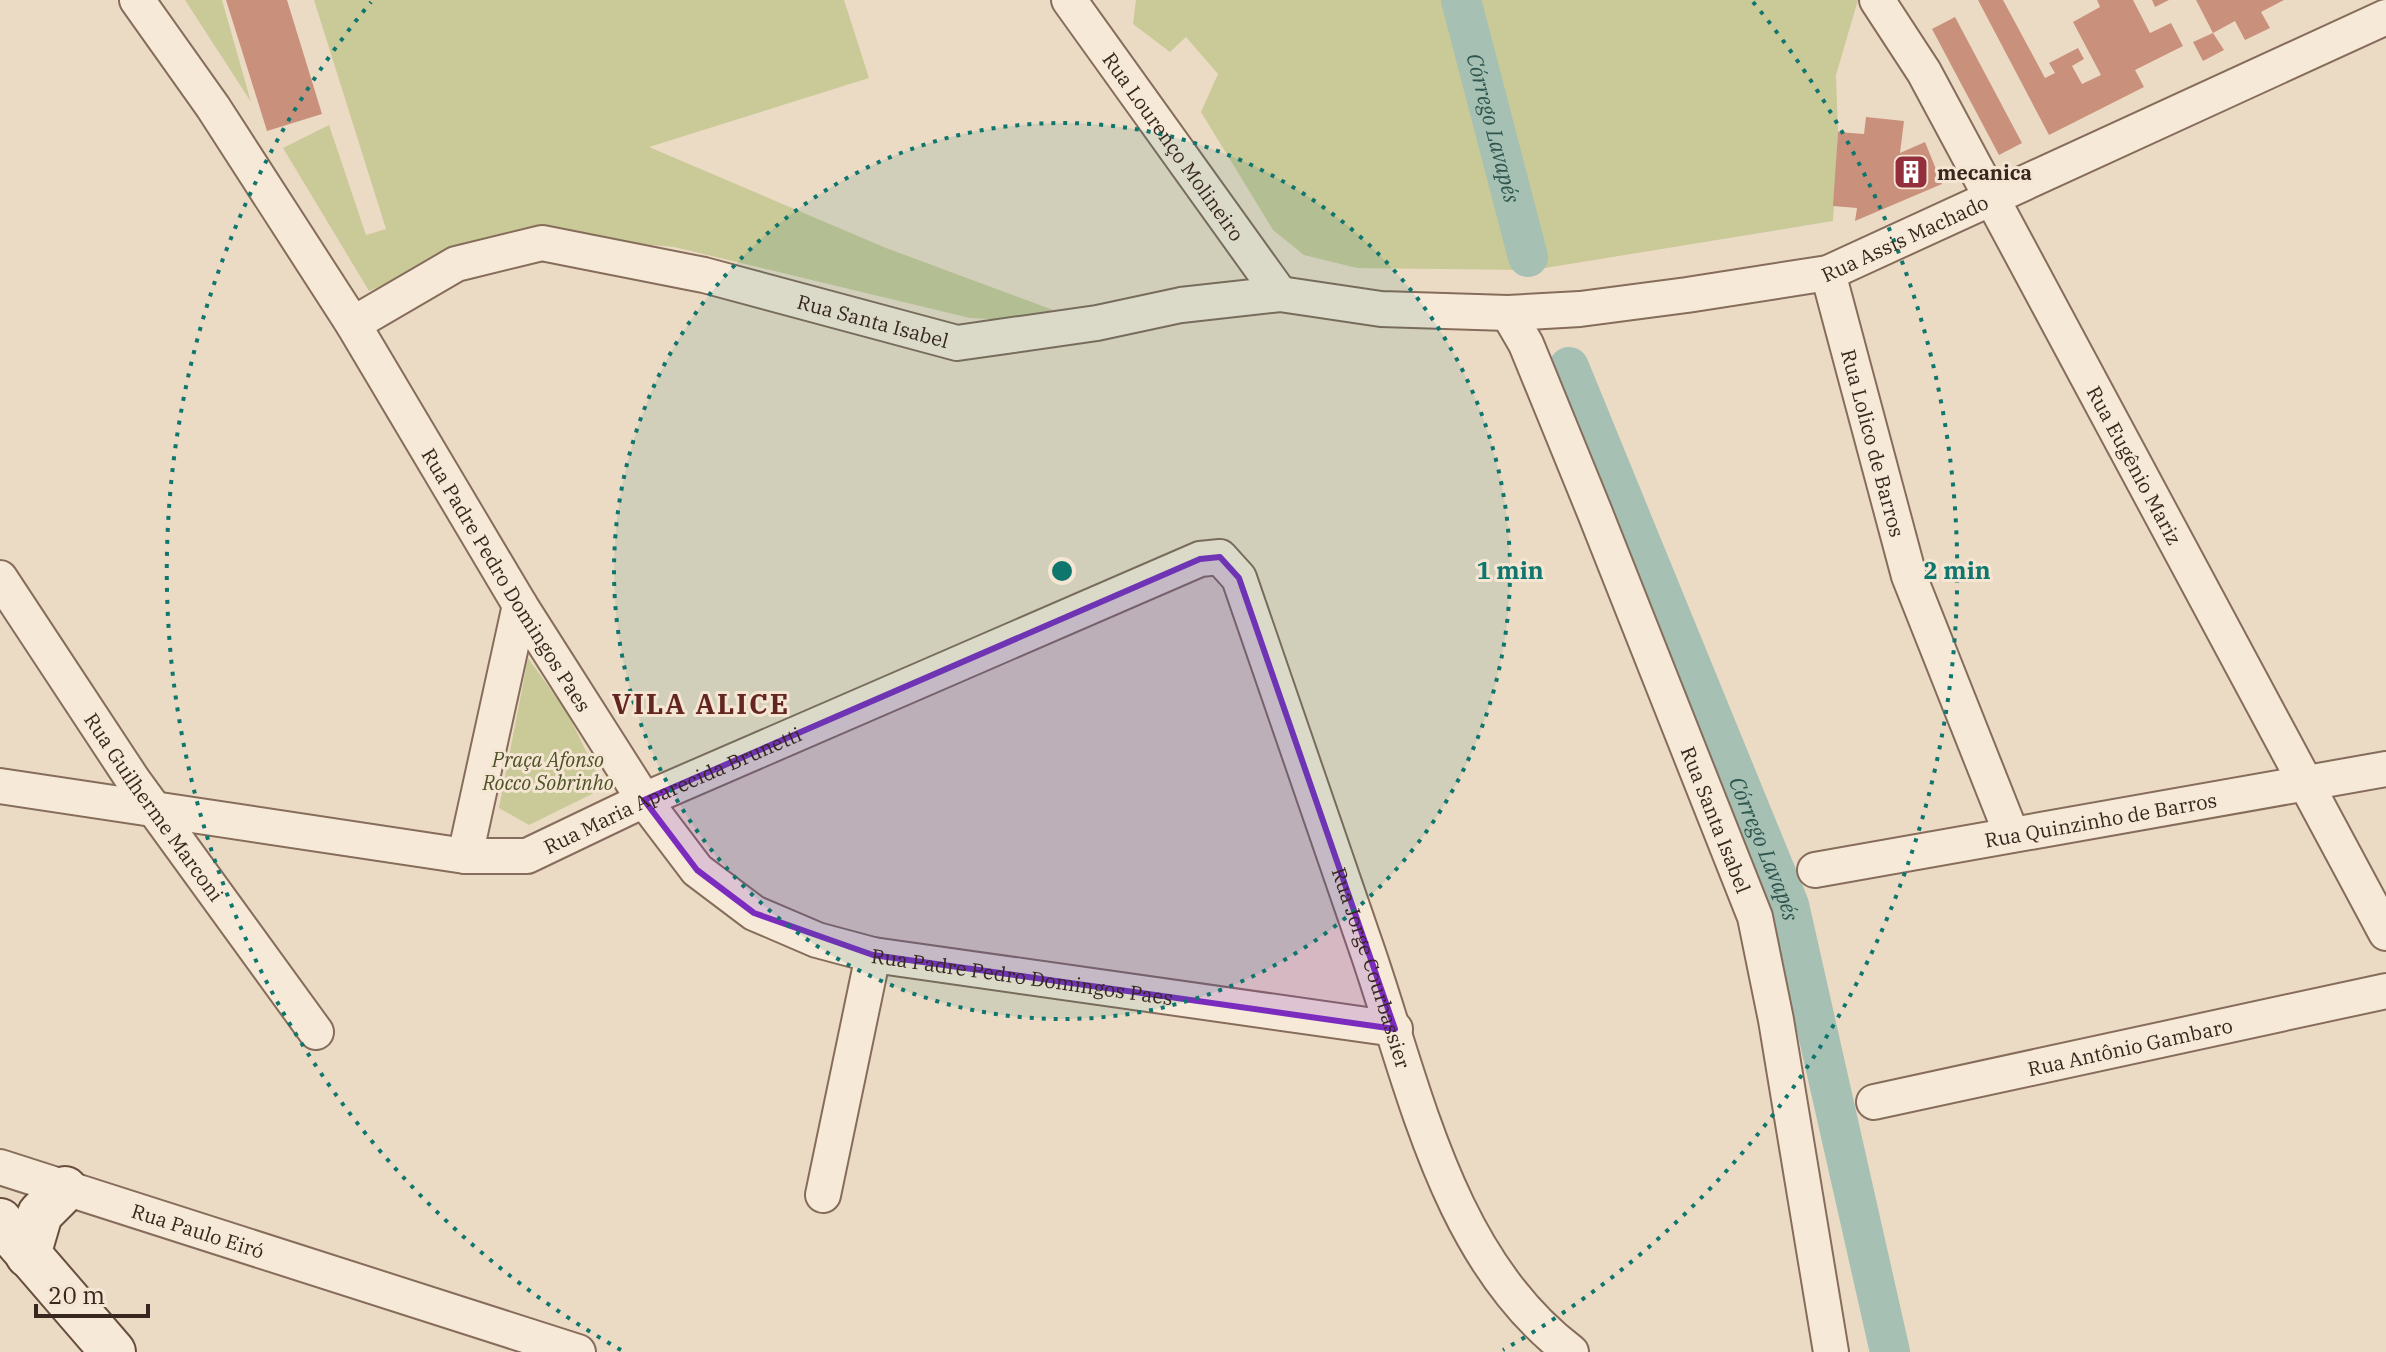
<svg xmlns="http://www.w3.org/2000/svg" width="2386" height="1352" font-family="'IBM Plex Serif',serif">
<style>
.green{fill:#cac998}
.lines{fill:none;stroke-linecap:round;stroke-linejoin:round}
.canal{stroke:#a6c0b4;stroke-width:40}
.building{fill:#c9917b}
.minor-casing{stroke:#866c5b;stroke-width:38}
.secondary-casing{stroke:#684e3e;stroke-width:48}
.minor{stroke:#f7e9d7;stroke-width:34}
.secondary{stroke:#f7e9d7;stroke-width:44}
.marked{fill:#7b2cbf;fill-opacity:0.2;stroke:#7b2cbf;stroke-width:6;stroke-linejoin:round}
.ring{fill:none;stroke:#0f766e;stroke-width:4;stroke-dasharray:4 8}
.labels{text-anchor:middle;dominant-baseline:central;stroke-width:6;stroke-linejoin:round;paint-order:stroke}
.street-label{font-size:20px;fill:#37271f;stroke:#f4e6d3}
.poi-label{font-size:20px;font-weight:bold;fill:#37271f;stroke:#f4e6d3;text-anchor:start}
.park-label{font-size:20px;font-style:italic;fill:#4d5226;stroke:#f4e6d3}
.water-label{font-size:22px;font-style:italic;fill:#2f564e;stroke:#f4e6d3}
.district-label{font-size:28px;font-weight:bold;letter-spacing:2px;fill:#622520;stroke:#f4e6d3}
.centre{fill:#0f766e;stroke:#f4e6d3;stroke-width:4}
.ring-label{font-size:24px;text-anchor:middle;font-weight:bold;fill:#0f766e;stroke:#f4e6d3;stroke-width:6;stroke-linejoin:round;paint-order:stroke}
</style>
<rect width="100%" height="100%" fill="#ecdbc4"/>
<!-- green -->
<g class="green">
<path d="M185 0H222L251 102Z"/>
<path d="M314 0H844L869 78 649 147 886 248 1053 310 1026 321 970 318 674 247 535 235 449 258 369 291 283 148 329 125 366 235 386 229Z"/>
<path d="M1136 0H1858L1836 75 1838 132 1833 221 1533 270 1357 268 1304 255 1273 230 1201 112 1218 74 1186 37 1170 52 1133 24Z"/>
<path d="M528 658 567 712 604 788 529 825 499 808Z"/>
</g>
<g class="lines">
<!-- canal -->
<g class="canal">
<path id="s1" d="M1461 0 1528 257"/>
<path id="s2" d="M1569 367 1789 905 1890 1352"/>
</g>
</g>
<!-- building -->
<g class="building">
<path d="M226 0H287L322 114 267 131Z"/>
<path d="M1978 0H2003L2045 78 2055 73 2049 63 2078 48 2084 59 2072 66 2082 84 2101 75 2073 22 2100 7 2097 0H2133L2150 33 2171 23 2183 46 2135 70 2144 87 2049 135Z"/>
<path d="M2152 0H2169L2155 7Z"/>
<path d="M2196 0H2284L2261 12 2270 28 2245 40 2235 21 2213 33Z"/>
<path d="M1955 17 2022 143 1999 155 1932 29Z"/>
<path d="M2213 33 2224 50 2203 61 2193 42Z"/>
<path d="M1866 117 1904 121 1900 153 1925 142 1942 184 1855 221 1857 208 1833 206 1838 132 1864 134Z"/>
</g>
<g class="lines">
<defs>
<g id="minor">
<path id="s3" d="M137 0 213 107 353 324 520 605 644 800 697 870 754 913 817 940 873 955 1395 1029"/>
<path id="s4" d="M1069 0 1280 294"/>
<path id="s5" d="M1877 0 1924 72 2386 933"/>
<path id="s6" d="M1828 273 1909 576 2011 833"/>
<path id="s7" d="M1508 313 1526 344 1595 513 1755 917 1776 1020 1831 1352"/>
<path id="s8" d="M353 324 456 264 542 243 704 275 957 343 1097 323 1181 305 1280 294 1381 309 1508 313 1580 309 1687 295 1828 273 2386 17"/>
<path id="s9" d="M0 578 133 780 316 1032"/>
<path id="s10" d="M0 786 465 856H527L644 800 1200 559 1220 557 1239 578C1281 700 1323 822 1365 944 1414 1084 1446 1258 1571 1352"/>
<path d="M465 856 520 605"/>
<path id="s11" d="M1815 870 2386 769"/>
<path id="s12" d="M1874 1102 2386 991"/>
<path id="s13" d="M0 1167 578 1352"/>
<path d="M823 1195 873 955"/>
</g>
<g id="secondary">
<path d="M0 1221 113 1352"/>
<path d="M28 1255 40 1214 65 1189"/>
</g>
</defs>
<!-- minor casing -->
<use href="#minor" class="minor-casing"/>
<!-- secondary casing -->
<use href="#secondary" class="secondary-casing"/>
<!-- minor -->
<use href="#minor" class="minor"/>
<!-- secondary -->
<use href="#secondary" class="secondary"/>
</g>
<!-- marked area -->
<path class="marked" d="M1220 557 1239 578 1395 1029 873 955 754 913 697 870 644 800 1200 559Z"/>
<!-- distance rings -->
<circle cx="1062" cy="571" r="448" fill="#0f766e" fill-opacity=".12"/>
<g class="ring">
<circle cx="1062" cy="571" r="448"/>
<path d="M621 1350A895 895 0 0 1 371 2M1753 2A895 895 0 0 1 1503 1350"/>
</g>
<!-- icons -->
<defs>
<symbol id="building-square" viewBox="-11 -11 22 22"><rect x="-9" y="-9" width="18" height="18" rx="4" fill="#932e3c" stroke="#f4e6d3"/><path d="M-4-6H4V6H1V3H-1V6H-4ZM-2.5-4.3h1.7v1.8h-1.7ZM.8-4.3h1.7v1.8H.8ZM-2.5-1h1.7V.8h-1.7ZM.8-1h1.7V.8H.8Z" fill="#fff"/></symbol>
</defs>
<g fill-rule="evenodd">
<use href="#building-square" x="1891" y="152" width="40" height="40"/>
</g>
<g class="labels">
<!-- street labels -->
<g class="street-label">
<text stroke="none"><textPath href="#s4" startOffset="180">Rua Lourenço Molineiro</textPath></text>
<text stroke="none"><textPath href="#s8" startOffset="1598">Rua Assis Machado</textPath></text>
<text stroke="none"><textPath href="#s8" startOffset="548">Rua Santa Isabel</textPath></text>
<text stroke="none"><textPath href="#s6" startOffset="176">Rua Lolico de Barros</textPath></text>
<text stroke="none"><textPath href="#s5" startOffset="532">Rua Eugênio Mariz</textPath></text>
<text stroke="none"><textPath href="#s3" startOffset="688">Rua Padre Pedro Domingos Paes</textPath></text>
<text stroke="none"><textPath href="#s10" startOffset="692">Rua Maria Aparecida Brunetti</textPath></text>
<text stroke="none"><textPath href="#s9" startOffset="276">Rua Guilherme Marconi</textPath></text>
<text stroke="none"><textPath href="#s11" startOffset="290">Rua Quinzinho de Barros</textPath></text>
<text stroke="none"><textPath href="#s7" startOffset="548">Rua Santa Isabel</textPath></text>
<text stroke="none"><textPath href="#s10" startOffset="1728">Rua Jorge Courbassier</textPath></text>
<text stroke="none"><textPath href="#s3" startOffset="1384">Rua Padre Pedro Domingos Paes</textPath></text>
<text stroke="none"><textPath href="#s12" startOffset="262">Rua Antônio Gambaro</textPath></text>
<text stroke="none"><textPath href="#s13" startOffset="208">Rua Paulo Eiró</textPath></text>
</g>
<!-- poi labels -->
<g class="poi-label">
<text x="1937" y="172">mecanica</text>
</g>
<!-- park labels -->
<g class="park-label">
<text x="548" y="759">Praça Afonso<tspan x="548" dy="23">Rocco Sobrinho</tspan></text>
</g>
<!-- water labels -->
<g class="water-label">
<text stroke="none"><textPath href="#s1" startOffset="132">Córrego Lavapés</textPath></text>
<text stroke="none"><textPath href="#s2" startOffset="520">Córrego Lavapés</textPath></text>
</g>
<!-- district labels -->
<g class="district-label">
<text x="701" y="703">VILA ALICE</text>
</g>
</g>
<circle cx="1062" cy="571" r="12" class="centre"/>
<g class="ring-label">
<text x="1510" y="579">1 min</text>
<text x="1957" y="579">2 min</text>
</g>
<!-- scale -->
<path d="M36 1304v12h112v-12" fill="none" stroke="#37271f" stroke-width="4"/>
<text x="48" y="1304" font-size="24" fill="#37271f" stroke="#f4e6d3" stroke-width="6" paint-order="stroke">20 m</text>
</svg>
